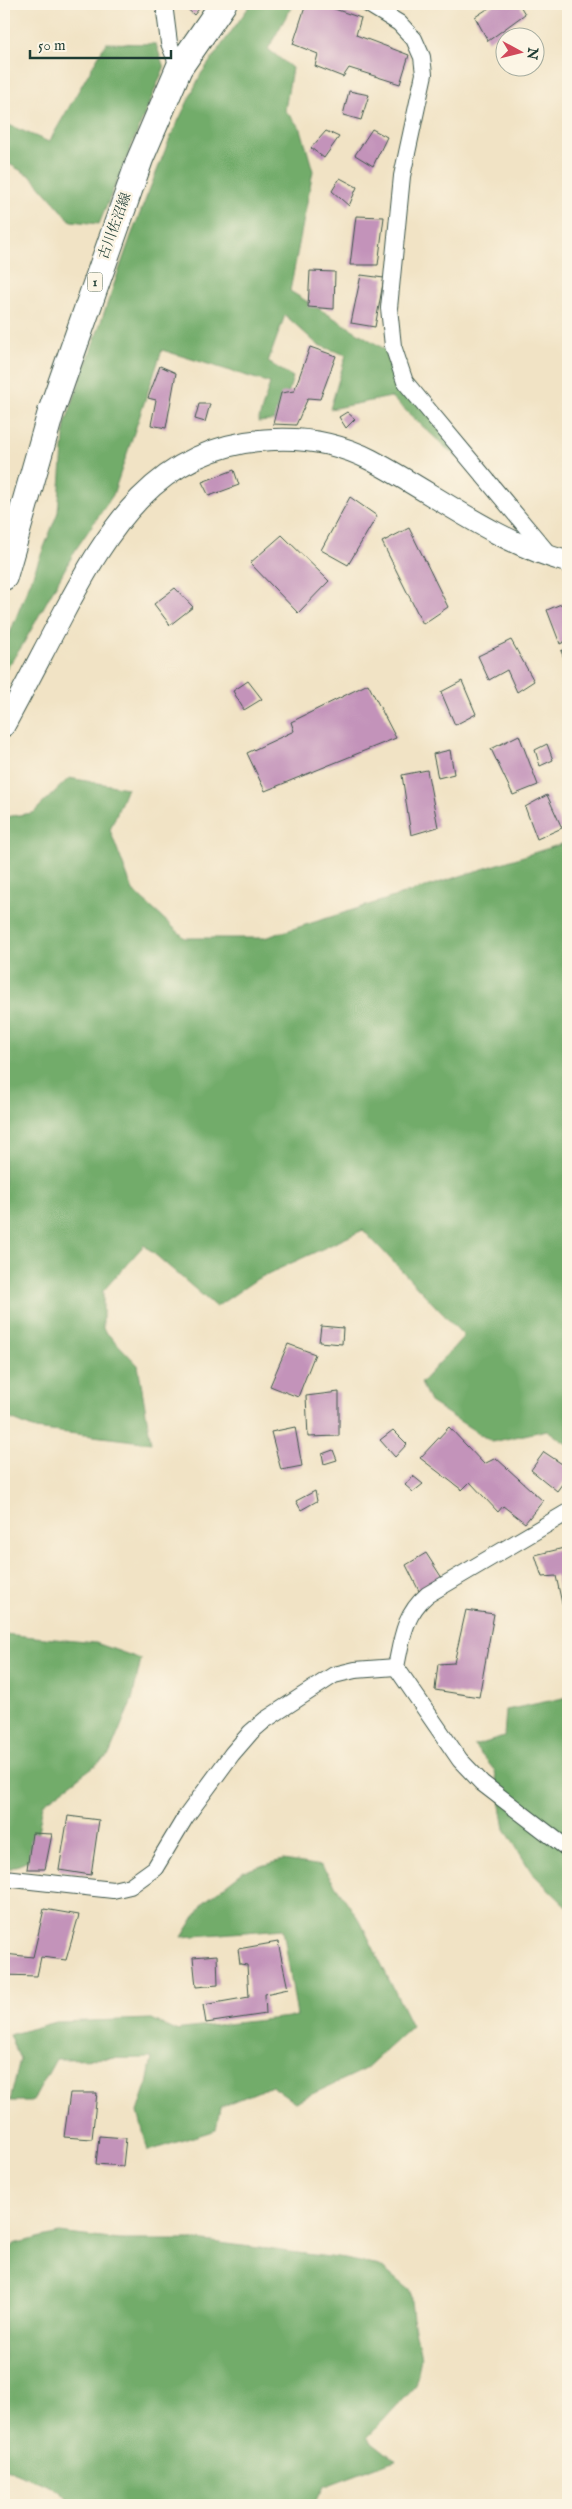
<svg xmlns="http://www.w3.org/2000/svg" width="572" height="2509" font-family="'IM FELL English','Noto Serif JP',serif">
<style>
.forest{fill:#72ac6b;stroke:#487450}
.building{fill:#c393ba}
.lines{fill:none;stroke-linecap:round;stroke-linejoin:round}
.minor-casing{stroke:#3e564a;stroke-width:18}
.tertiary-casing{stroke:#3e564a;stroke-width:23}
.primary-casing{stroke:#3e564a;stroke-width:28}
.minor{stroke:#fff;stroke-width:16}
.tertiary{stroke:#fff;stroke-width:21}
.primary{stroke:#fff;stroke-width:26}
.labels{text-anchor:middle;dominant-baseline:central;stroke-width:5;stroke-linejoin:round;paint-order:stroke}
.shield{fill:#fcf5e5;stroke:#617469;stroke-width:1}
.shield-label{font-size:12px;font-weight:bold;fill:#1f3d34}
.street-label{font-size:14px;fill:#1f3d34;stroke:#fcf5e5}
</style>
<rect width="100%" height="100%" fill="#fcf5e5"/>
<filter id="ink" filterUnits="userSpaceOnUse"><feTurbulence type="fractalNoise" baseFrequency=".02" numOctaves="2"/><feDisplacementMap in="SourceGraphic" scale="10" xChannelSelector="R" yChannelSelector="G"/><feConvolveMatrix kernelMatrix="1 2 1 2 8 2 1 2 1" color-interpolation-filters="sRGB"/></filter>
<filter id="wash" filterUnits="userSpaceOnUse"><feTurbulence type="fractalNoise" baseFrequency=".0096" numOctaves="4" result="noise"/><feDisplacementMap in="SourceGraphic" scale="20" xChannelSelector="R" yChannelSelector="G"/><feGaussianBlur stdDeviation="1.12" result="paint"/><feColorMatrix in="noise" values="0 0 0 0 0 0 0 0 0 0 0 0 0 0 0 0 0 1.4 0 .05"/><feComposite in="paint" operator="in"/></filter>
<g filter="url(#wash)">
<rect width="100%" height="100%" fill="#f1e3c5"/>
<!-- forest -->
<g class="forest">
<path d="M251 4H293L268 49 292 68 285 110 301 129 313 171 290 291 386 350 458 456 457 458 391 397 330 409 346 355 318 345 285 315 268 362 293 377 280 420 258 422 270 383 162 350 113 495 76 549 22 646 5 671 4 648 58 512 65 424 131 236 170 138 201 74Z"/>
<path d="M106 43 156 44 164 68 99 224 71 221 32 177 4 161V123L49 142Z"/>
<path d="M69 778 127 788 110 830 133 891 185 938H264L568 842V1445L547 1430 492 1442 430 1402 421 1383 464 1336 363 1230 257 1279 216 1307 144 1245 103 1291V1329L138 1365 151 1443 35 1429 4 1416V817L33 813Z"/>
<path d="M4 1634 96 1643 141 1659 132 1700 109 1755 43 1804 33 1859 4 1871Z"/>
<path d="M568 1697V1908L532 1873 505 1829 495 1771 474 1746 504 1737 506 1710Z"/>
<path d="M283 1860 322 1866 360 1921 412 2026 364 2070 295 2102 272 2086 220 2107 216 2130 148 2151 138 2112 147 2085 152 2058 56 2059 33 2101H10L20 2059 9 2035 56 2022 152 2019 174 2030 297 2016 283 1929 182 1937 204 1902 244 1871Z"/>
<path d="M59 2233 119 2240H196L345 2259 380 2266 410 2291 413 2319 421 2358 415 2386 367 2438 395 2460 323 2487 313 2505H75L59 2490 4 2468V2262L13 2244Z"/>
</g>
<g id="blocks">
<!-- building -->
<g class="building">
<path d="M182 4H203L194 15Z"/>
<path d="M306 4H320L361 18 356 35 409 55 400 84 349 68 343 77 315 66 318 54 293 44Z"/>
<path d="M495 4H519L525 14 488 41 475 17Z"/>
<path d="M349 91 369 95 361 120 343 115Z"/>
<path d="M372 129 387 137 373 166 355 155Z"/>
<path d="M326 131 339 137 324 158 311 148Z"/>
<path d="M340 178 357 187 349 206 332 191Z"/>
<path d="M356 216 384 217 378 265H350Z"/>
<path d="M310 271 335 272 334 309 308 307Z"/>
<path d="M361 275 384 278 375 327 351 323Z"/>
<path d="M310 347 336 356 320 399 308 398 296 425 273 424 281 393 294 391Z"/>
<path d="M160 366 176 373 166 428 151 425 156 400 148 398Z"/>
<path d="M199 404H210L205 422 195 419Z"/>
<path d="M347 412 355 419 346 428 339 417Z"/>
<path d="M234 470 239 485 209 496 202 482Z"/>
<path d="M350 497 377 516 348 565 321 550Z"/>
<path d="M409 528 448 607 423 624 382 542Z"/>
<path d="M282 535 329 581 298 613 250 563Z"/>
<path d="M175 588 193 607 170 625 154 604Z"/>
<path d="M568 601V640L560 644 547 610Z"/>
<path d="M511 640 534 681 517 692 507 670 489 680 478 656Z"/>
<path d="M568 648V668L561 651Z"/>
<path d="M248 681 262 699 244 710 233 691Z"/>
<path d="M462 681 476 714 455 725 441 692Z"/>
<path d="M368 684 396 738 265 791 247 753 294 731 291 722Z"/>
<path d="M519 735 538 785 513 795 491 749Z"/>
<path d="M547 744 553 760 540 766 535 750Z"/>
<path d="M450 750 454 774 438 778 433 754Z"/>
<path d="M427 770 438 827 411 835 402 775Z"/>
<path d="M547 795 562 828 537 839 525 807Z"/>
<path d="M321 1326 343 1328 342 1344 319 1342Z"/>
<path d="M288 1344 315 1354 298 1397 270 1386Z"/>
<path d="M339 1392V1436L308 1437 306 1396Z"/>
<path d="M295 1427 302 1466 281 1470 271 1432Z"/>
<path d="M449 1427 484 1464 496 1458 543 1501 525 1523 503 1506 498 1512 470 1482 462 1490 420 1458Z"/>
<path d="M393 1430 407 1444 395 1457 380 1440Z"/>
<path d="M333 1450 337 1460 324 1464 322 1454Z"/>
<path d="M544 1452 568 1468V1476L557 1491 531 1470Z"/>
<path d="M413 1476 423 1484 413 1492 405 1485Z"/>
<path d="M315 1491 317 1501 301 1510 296 1501Z"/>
<path d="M568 1547V1626H567L556 1576 542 1577 535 1555Z"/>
<path d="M426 1553 442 1578 420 1593 406 1565Z"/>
<path d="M466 1610 494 1614 479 1697 435 1690 438 1664 454 1663Z"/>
<path d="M68 1816 99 1820 91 1875 59 1870Z"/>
<path d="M32 1833 52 1834 45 1869H27Z"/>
<path d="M44 1909 79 1915 66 1960 41 1957 37 1976 4 1975V1954L33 1957Z"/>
<path d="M278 1942 288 1989 265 1994 266 2014 206 2023 203 2005 249 1997 247 1965 240 1964 238 1949Z"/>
<path d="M217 1955 218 1985 196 1987 193 1957Z"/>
<path d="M70 2093H97L92 2139 64 2137Z"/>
<path d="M99 2136 126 2138 123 2166 96 2164Z"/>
</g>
</g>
</g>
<g filter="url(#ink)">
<use href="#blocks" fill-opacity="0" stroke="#3e564a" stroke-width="1"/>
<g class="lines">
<defs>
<g id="minor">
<path d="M164 4 169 43 179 68"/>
<path d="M368 4 399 23 414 39 422 57 424 74 402 176 389 308 393 346 405 382 552 558"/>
<path d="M568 1512 427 1595C404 1615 402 1638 396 1667L460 1760 482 1783 568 1849"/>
<path d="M4 1878 113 1890 130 1886 155 1868 185 1818 232 1754 251 1732 265 1720 334 1675 355 1670 396 1667"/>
</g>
<path id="tertiary" d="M4 726C24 689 43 652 62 616 108 529 156 448 265 440 302 437 338 443 371 460 437 495 495 542 568 562"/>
<path id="primary" d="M4 577 51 412 140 159 179 68 223 4"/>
</defs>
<!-- minor casing -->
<use href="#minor" class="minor-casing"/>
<!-- tertiary casing -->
<use href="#tertiary" class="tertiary-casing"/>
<!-- primary casing -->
<use href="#primary" class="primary-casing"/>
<!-- minor -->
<use href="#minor" class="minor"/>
<!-- tertiary -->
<use href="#tertiary" class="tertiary"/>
<!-- primary -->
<use href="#primary" class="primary"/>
</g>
</g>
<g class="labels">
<!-- shield labels -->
<rect class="shield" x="87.5" y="272.5" width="15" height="19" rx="4"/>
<g class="shield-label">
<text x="95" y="282">1</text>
</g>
<!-- street labels -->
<g class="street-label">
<text transform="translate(115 226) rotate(-70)">古川佐沼線</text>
</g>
</g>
<!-- margin -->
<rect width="572" height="2509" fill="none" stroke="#fcf5e5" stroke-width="20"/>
<!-- north arrow -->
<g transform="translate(520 52) rotate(97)"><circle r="24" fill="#fcf5e5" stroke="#a4ab9e"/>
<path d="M0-4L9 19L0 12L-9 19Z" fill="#d1495b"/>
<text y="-8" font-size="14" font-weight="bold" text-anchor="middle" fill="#1f3d34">N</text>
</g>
<!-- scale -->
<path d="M30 50v8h141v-8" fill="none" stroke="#1f3d34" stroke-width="2.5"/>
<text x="38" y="50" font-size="15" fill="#1f3d34" stroke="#fcf5e5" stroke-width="4" paint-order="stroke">50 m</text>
</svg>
